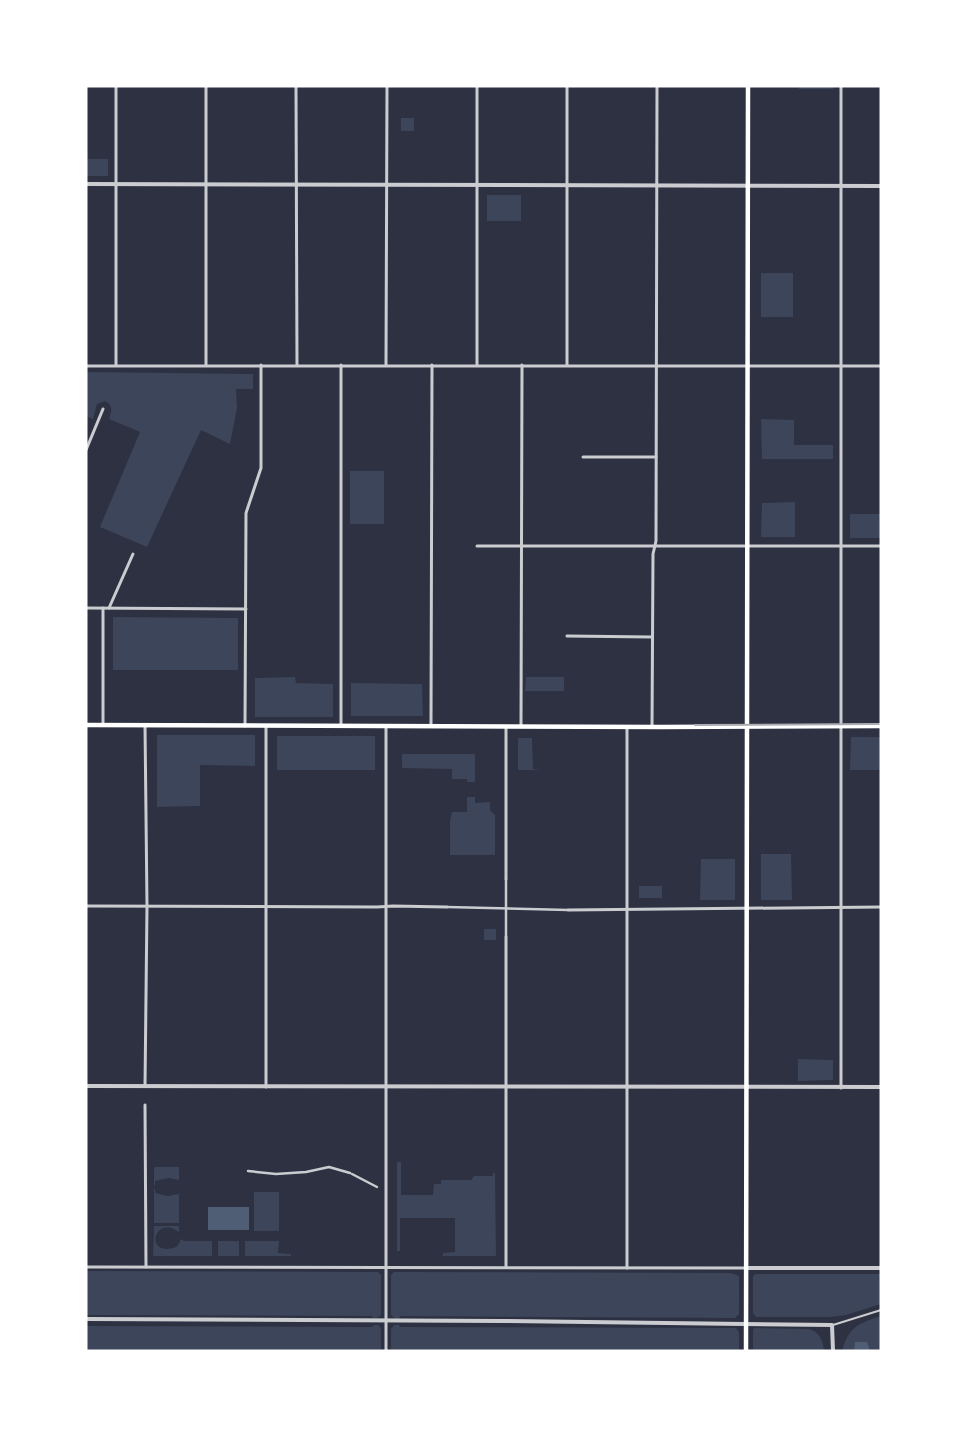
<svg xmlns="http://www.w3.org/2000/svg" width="967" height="1437" font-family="'Titillium Web',sans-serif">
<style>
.green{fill:#3c4559}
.water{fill:#4f5d75}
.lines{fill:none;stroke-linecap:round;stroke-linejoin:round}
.service{stroke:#caccd0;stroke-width:2}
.pedestrian{stroke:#caccd0;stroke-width:2.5}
.minor{stroke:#caccd0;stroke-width:3}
.tertiary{stroke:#caccd0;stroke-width:4}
.secondary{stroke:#fff;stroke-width:4.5}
.rail{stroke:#abadb3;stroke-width:2}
</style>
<rect width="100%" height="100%" fill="#2d3142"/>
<!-- green -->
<g class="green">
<rect x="799" y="86" width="34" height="3"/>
<rect x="401" y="118" width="13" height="13"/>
<rect x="86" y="159" width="22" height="17"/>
<rect x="487" y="195" width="34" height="26"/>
<rect x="761" y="273" width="32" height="44"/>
<path d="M86 372 253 374V389H236L237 408 230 444 201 430 147 547 100 527 140 432 109 419C112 411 113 405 105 401L97 404 93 419 86 416Z"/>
<path d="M761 419 794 420V445H833V459H762Z"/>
<rect x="350" y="471" width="34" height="53"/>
<path d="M795 502V537H761L762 503Z"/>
<rect x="850" y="514" width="31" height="24"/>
<path d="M113 617 238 618V670H113Z"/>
<path d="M295 677 296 683 333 684V717H255V678Z"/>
<path d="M526 677H564V691H525Z"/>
<path d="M351 683 422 684 423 716H351Z"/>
<path d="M157 735H255V766L200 765V806L157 807Z"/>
<rect x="277" y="736" width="98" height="34"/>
<path d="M851 737H881V770H850Z"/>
<path d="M518 738H532L533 769 542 770H518Z"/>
<path d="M402 754H475V782H467V779H452V769L402 768Z"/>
<path d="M467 797H475V803L490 802V810L495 815V855H450V820L452 812H467Z"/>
<path d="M761 854H791L792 900H761Z"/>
<path d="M701 859H735V900H700Z"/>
<rect x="639" y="886" width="23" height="12"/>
<rect x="484" y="929" width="12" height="11"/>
<path d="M798 1059 833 1060V1080L798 1081Z"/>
<path d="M397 1162H401V1195H433L434 1184H441V1180H471L474 1176H493V1173H495L496 1256H443V1253L455 1252V1218H400V1251H397Z"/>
<path d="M155 1167H179V1180L169 1178 155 1181V1186L154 1185V1169Z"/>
<path d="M154 1189H155V1193L168 1196 179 1194V1223H154Z"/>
<rect x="254" y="1192" width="25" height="39"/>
<path d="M154 1226H179V1232C156 1216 146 1249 167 1249 176 1248 178 1247 181 1239L184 1241H212V1256H153Z"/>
<rect x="218" y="1241" width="21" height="15"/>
<path d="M245 1241H279L278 1253 291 1254V1256H245Z"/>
<path d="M86 1271 378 1272 381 1275V1315L377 1318H373L372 1316 86 1315Z"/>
<path d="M394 1272 731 1273 739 1276V1314L735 1318 400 1316 399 1319H395L391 1315V1275Z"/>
<path d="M756 1274H881V1304L846 1315 831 1317H756L753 1313V1276Z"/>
<path d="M881 1316V1351H842C848 1327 859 1323 881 1316Z"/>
<path d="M374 1325H378L381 1328V1351H86V1326L372 1327Z"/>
<path d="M394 1325H399L400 1327 736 1328 739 1332V1351H391V1329Z"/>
<path d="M754 1328 810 1329C820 1333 823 1341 824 1351H753V1331Z"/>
</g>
<!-- water -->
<g class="water">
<rect x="208" y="1207" width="41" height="23"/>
<path d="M855 1342H867L870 1351H854Z"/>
</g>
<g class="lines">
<!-- service -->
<path class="service" d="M833 1325 881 1310"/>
<!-- pedestrian -->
<g class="pedestrian">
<path d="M447 907 568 910"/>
<path d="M506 937V879"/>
<path d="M248 1171 276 1174 306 1172 329 1167 350 1173"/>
<path d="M352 1174 377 1187"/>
</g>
<!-- minor -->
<g class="minor">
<path d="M206 86V365"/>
<path d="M296 86 297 365"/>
<path d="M116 365V86"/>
<path d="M386 365 387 86"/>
<path d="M477 365V86"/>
<path d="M567 365V86"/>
<path d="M86 366H881"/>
<path d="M86 450 103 409"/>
<path d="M583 457H656"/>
<path d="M477 546H881"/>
<path d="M86 608 246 609"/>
<path d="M109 608 133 554"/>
<path d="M567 636 652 637"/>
<path d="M103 725V608"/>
<path d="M245 726 246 513 261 468V365"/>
<path d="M266 726V1087"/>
<path d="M341 726V365"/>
<path d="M431 726 432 365"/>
<path d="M521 727 522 365"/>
<path d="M652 727 653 554 656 541 657 86"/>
<path d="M506 879V727"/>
<path d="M86 906 377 907 393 906 447 907"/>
<path d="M568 910 881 907"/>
<path d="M506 937V1267"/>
<path d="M145 1086 147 906 145 725"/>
<path d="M841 1088V86"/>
<path d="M145 1105 146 1267"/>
<path d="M86 1267 746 1268"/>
<path d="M627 1268V727"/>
<path d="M386 1351V726"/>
</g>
<!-- tertiary -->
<g class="tertiary">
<path d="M86 184 881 186"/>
<path d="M86 1086 881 1087"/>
<path d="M747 1268H881"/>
<path d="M86 1319 501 1321 832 1325 833 1351"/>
</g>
<!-- secondary -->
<g class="secondary">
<path d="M86 725 660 727 881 726"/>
<path d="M746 1351 748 86"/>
</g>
<!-- rail -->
<path class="rail" d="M695 725 881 724"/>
</g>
<!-- border -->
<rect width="967" height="1437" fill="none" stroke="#ffffff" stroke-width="175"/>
</svg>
